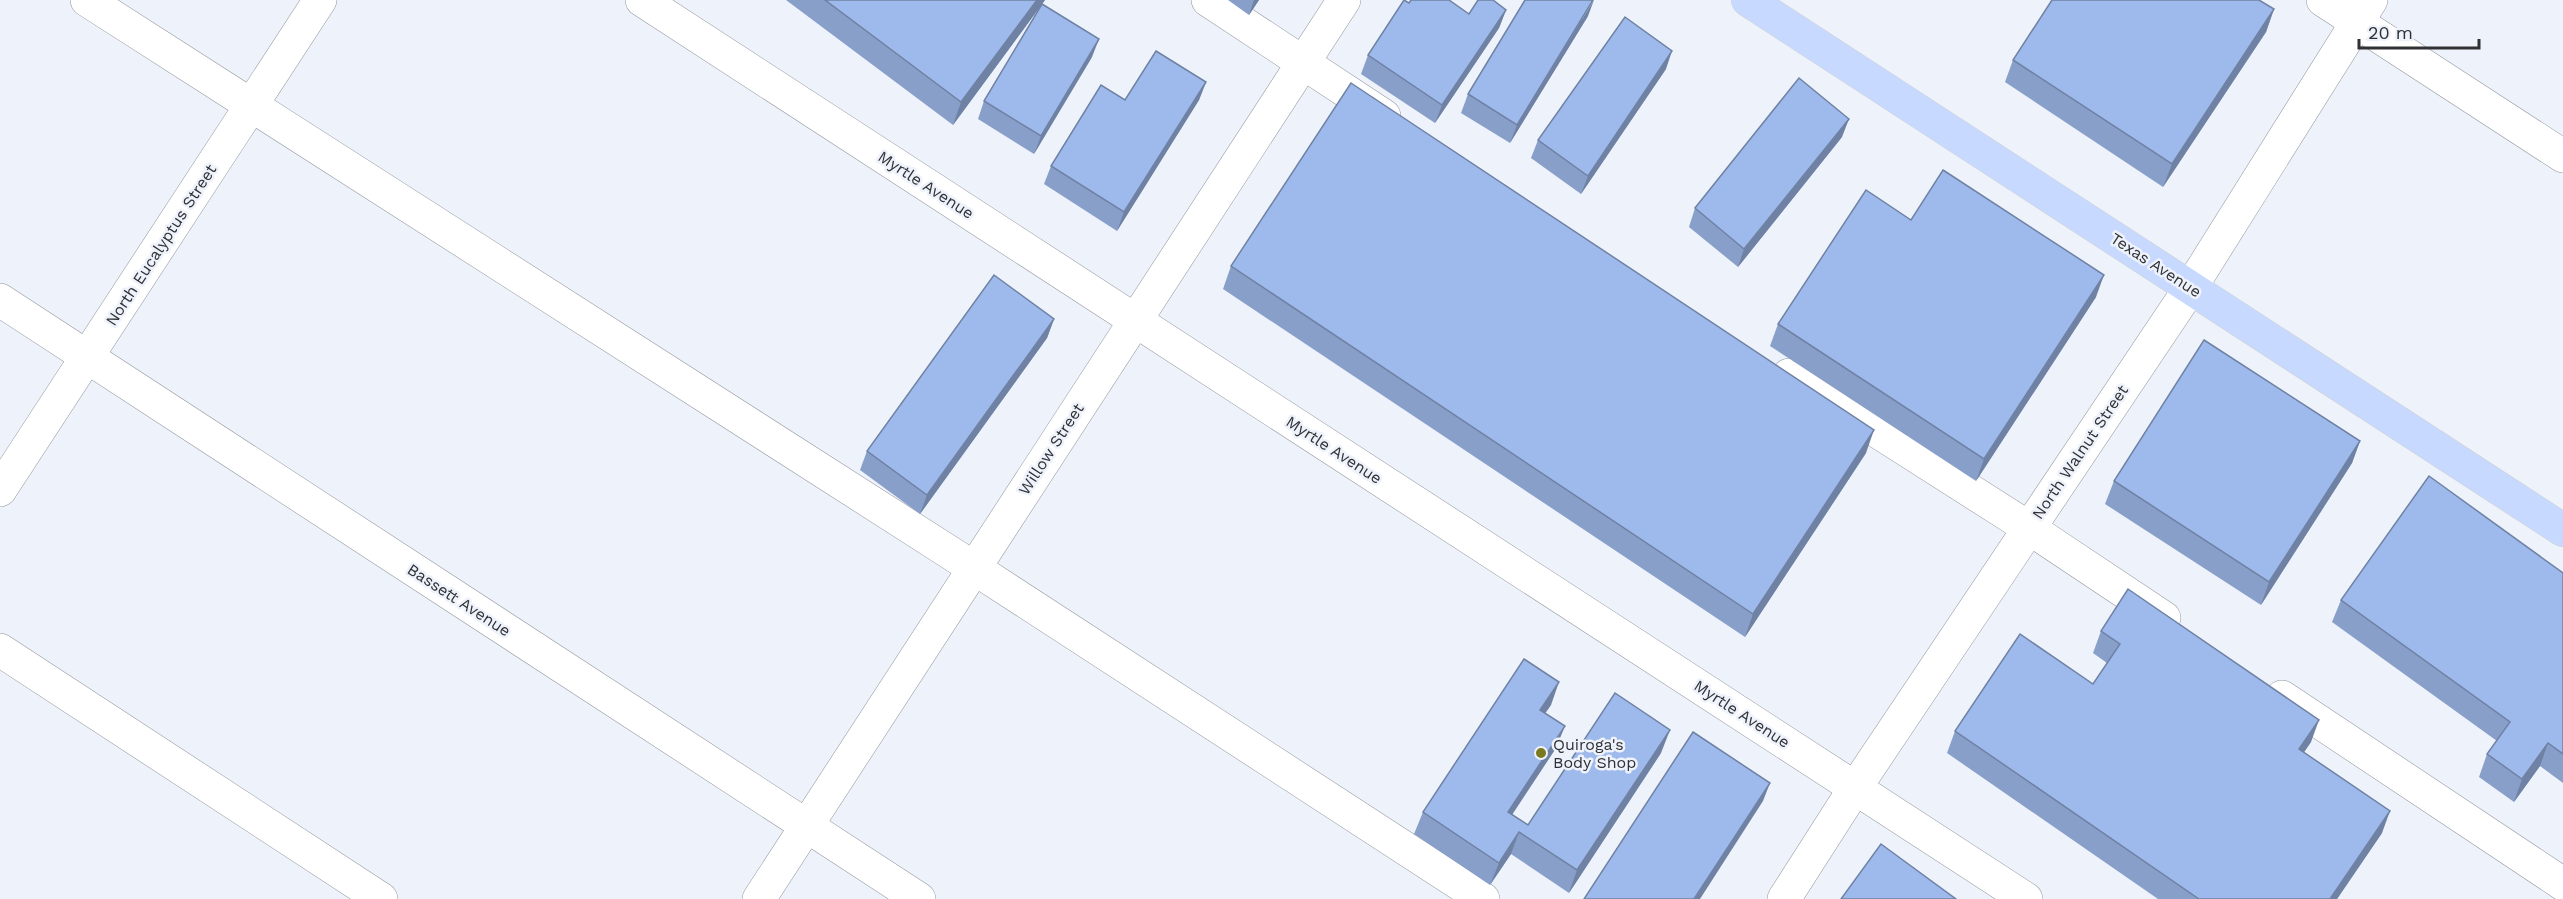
<svg xmlns="http://www.w3.org/2000/svg" width="2563" height="899" font-family="'Work Sans',sans-serif">
<style>
.lines{fill:none;stroke-linecap:round;stroke-linejoin:round}
.minor-casing{stroke:#93979e;stroke-width:34}
.major-casing{stroke:#d1d2d3;stroke-width:34}
.minor{stroke:#fff;stroke-width:33}
.major{stroke:#c7d9fe;stroke-width:33}
.wall{fill:#889fca}
.shaded-wall{fill:#6f82a4}
.building{fill:#9eb9eb;stroke:#6f82a4;stroke-width:1.5}
.poi-dot{fill:#79791f;stroke:#eef2fb;stroke-width:2}
.labels{text-anchor:middle;dominant-baseline:central;stroke-width:5;stroke-linejoin:round;paint-order:stroke}
.street-label{font-size:16px;fill:#303135;stroke:#eef2fb}
.poi-label{font-size:16px;fill:#303135;stroke:#eef2fb;text-anchor:start}
</style>
<rect width="100%" height="100%" fill="#eef2fb"/>
<g class="lines">
<defs>
<g id="minor">
<path d="M87 0 974 568 1483 899"/>
<path d="M642 0 2026 899"/>
<path d="M1208 0 1384 116"/>
<path d="M2323 0 2563 156"/>
<path d="M0 300 919 899"/>
<path d="M1789 375 2029 528 2164 618"/>
<path d="M0 490 320 0"/>
<path d="M0 650 381 899"/>
<path d="M2282 697 2563 884"/>
<path d="M759 899 1344 0"/>
<path d="M1784 899 1855 788 2191 287 2371 0"/>
</g>
<path id="major" d="M1748 0 2563 530"/>
</defs>
<!-- minor casing -->
<use href="#minor" class="minor-casing"/>
<!-- major casing -->
<use href="#major" class="major-casing"/>
<!-- minor -->
<use href="#minor" class="minor"/>
<!-- major -->
<use href="#major" class="major"/>
</g>
<!-- wall -->
<g class="wall">
<path d="M786 0H1045L953 125Z"/>
<path d="M1228 0H1259L1249 15Z"/>
<path d="M1409 3 1469 14 1506 10 1499 28 1435 123 1361 74 1368 55Z"/>
<path d="M2274 9 2266 32 2163 187 2005 82 2013 60Z"/>
<path d="M1588 16 1510 143 1461 113 1468 94Z"/>
<path d="M1092 57 1034 154 978 119 984 101Z"/>
<path d="M1666 69 1581 194 1531 158 1538 140Z"/>
<path d="M1206 82 1199 100 1117 231 1044 184 1051 166 1125 100Z"/>
<path d="M1842 137 1738 267 1689 227 1695 208Z"/>
<path d="M1911 220 2096 297 1976 481 1770 346 1778 324Z"/>
<path d="M1231 266 1866 453 1745 637 1223 289Z"/>
<path d="M1054 319 1047 338 920 514 860 470 867 451Z"/>
<path d="M2360 441 2352 463 2261 605 2105 504 2114 481Z"/>
<path d="M2563 573V783L2540 766 2514 802 2479 777 2487 754 2497 741 2332 622 2341 600Z"/>
<path d="M2101 631 2311 742 2304 752 2382 833 2337 899H2158L1947 753 1955 731 2093 684 2107 663 2093 653Z"/>
<path d="M1551 705 1545 713 1556 748 1512 815 1528 825 1661 753 1569 893 1511 854 1490 885 1414 834 1423 812Z"/>
</g>
<!-- shaded-wall -->
<g class="shaded-wall">
<path d="M1037 0H1045L953 125 961 102Z"/>
<path d="M1254 0H1259L1249 15Z"/>
<path d="M1594 0 1588 16 1510 143 1517 125Z"/>
<path d="M2274 9 2266 32 2163 187 2172 164Z"/>
<path d="M1506 10 1499 28 1435 123 1442 105Z"/>
<path d="M1099 39 1092 57 1034 154 1041 136Z"/>
<path d="M1672 51 1666 69 1581 194 1588 176Z"/>
<path d="M1206 82 1199 100 1117 231 1124 212Z"/>
<path d="M1849 119 1842 137 1738 267 1744 249Z"/>
<path d="M2104 275 2096 297 1976 481 1984 459Z"/>
<path d="M1054 319 1047 338 920 514 927 495Z"/>
<path d="M1874 430 1866 453 1745 637 1753 614Z"/>
<path d="M2360 441 2352 463 2261 605 2269 582Z"/>
<path d="M1559 682 1551 705 1532 732 1540 710Z"/>
<path d="M2319 720 2311 742 2291 771 2299 749Z"/>
<path d="M1565 726 1556 748 1499 834 1508 812Z"/>
<path d="M1670 730 1661 753 1569 893 1577 870Z"/>
<path d="M2548 743 2540 766 2514 802 2522 779Z"/>
<path d="M1770 783 1763 801 1700 899H1694Z"/>
<path d="M2390 811 2382 833 2337 899H2330Z"/>
<path d="M1519 832 1511 854 1490 885 1499 863Z"/>
</g>
<!-- building -->
<g class="building">
<path d="M825 0H1037L961 102Z"/>
<path d="M1404 0 1409 3 1411 0H1449L1469 14 1478 0H1493L1506 10 1442 105 1368 55Z"/>
<path d="M1525 0H1593L1517 125 1468 94Z"/>
<path d="M2052 0H2259L2274 9 2172 164 2013 60Z"/>
<path d="M1042 4 1099 39 1041 136 984 101Z"/>
<path d="M1625 17 1672 51 1588 176 1538 140Z"/>
<path d="M1156 51 1206 82 1124 212 1051 166 1101 85 1125 100Z"/>
<path d="M1799 78 1849 119 1744 249 1695 208Z"/>
<path d="M1351 83 1874 430 1753 614 1231 266Z"/>
<path d="M1943 170 2104 275 1984 459 1778 324 1866 190 1911 220Z"/>
<path d="M994 275 1054 319 927 495 867 451Z"/>
<path d="M2204 340 2360 441 2269 582 2114 481Z"/>
<path d="M2429 476 2563 573V754L2548 743 2522 779 2487 754 2510 722 2341 600Z"/>
<path d="M2128 589 2319 720 2299 749 2390 811 2330 899H2199L1955 731 2020 634 2093 684 2120 644 2101 631Z"/>
<path d="M1524 659 1559 682 1540 710 1565 726 1508 812 1528 825 1615 693 1670 730 1577 870 1519 832 1499 863 1423 812Z"/>
<path d="M1693 732 1770 783 1694 899H1584Z"/>
<path d="M1881 844 1956 899H1841Z"/>
</g>
<!-- markers -->
<circle class="poi-dot" cx="1541" cy="753" r="6"/>
<g class="labels">
<!-- street labels -->
<g class="street-label">
<text transform="translate(926 185) rotate(33)">Myrtle Avenue</text>
<text transform="translate(161 245) rotate(-57)">North Eucalyptus Street</text>
<text transform="translate(2156 265) rotate(33)">Texas Avenue</text>
<text transform="translate(1051 449) rotate(-57)">Willow Street</text>
<text transform="translate(1334 450) rotate(33)">Myrtle Avenue</text>
<text transform="translate(2080 452) rotate(-56)">North Walnut Street</text>
<text transform="translate(459 600) rotate(33)">Bassett Avenue</text>
<text transform="translate(1742 714) rotate(33)">Myrtle Avenue</text>
</g>
<!-- poi labels -->
<g class="poi-label">
<text x="1553" y="744">Quiroga's<tspan x="1553" dy="18">Body Shop</tspan></text>
</g>
</g>
<!-- scale -->
<path d="M2359 39v9h120v-9" fill="none" stroke="#303135" stroke-width="3"/>
<text x="2368" y="39" font-size="18" fill="#303135" stroke="#eef2fb" stroke-width="4.5" paint-order="stroke">20 m</text>
</svg>
